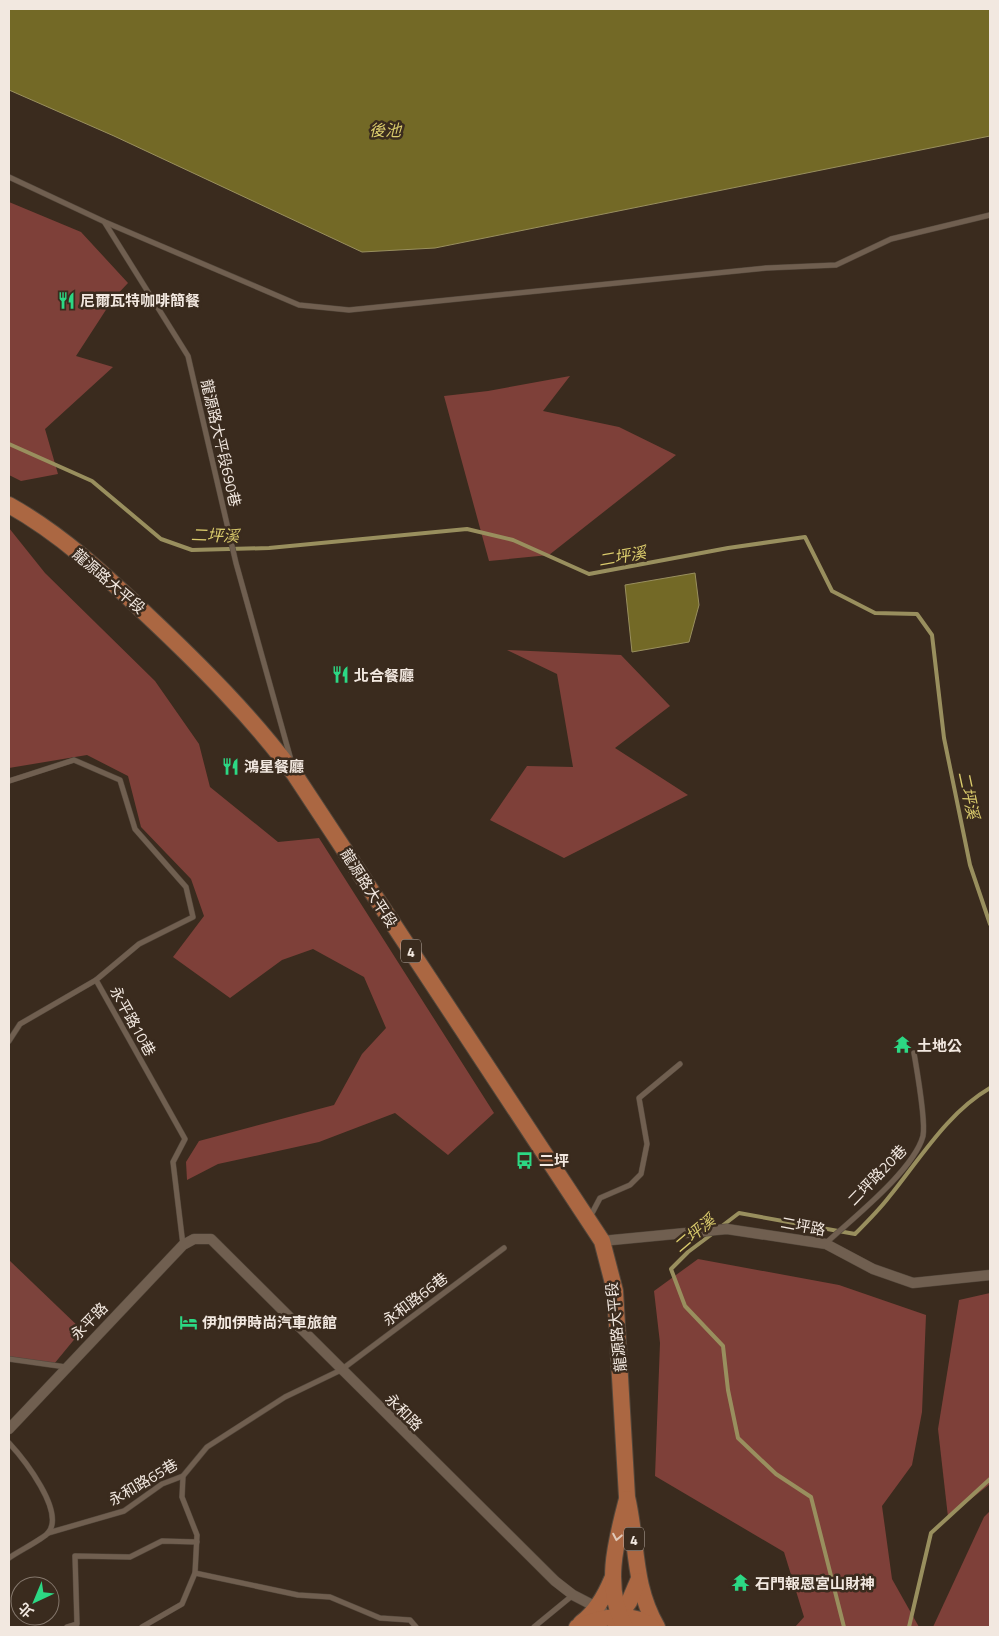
<svg xmlns="http://www.w3.org/2000/svg" width="999" height="1636" font-family="'Titillium Web','Noto Sans TC',sans-serif">
<style>
.green{fill:#7c433c}
.forest{fill:#7e4039}
.water{fill:#736926;stroke:#998f5e}
.lines{fill:none;stroke-linecap:round;stroke-linejoin:round}
.stream{stroke:#998f5e;stroke-width:4}
.service-casing{stroke:#53473b;stroke-width:6}
.minor-casing{stroke:#53473b;stroke-width:11}
.primary-casing{stroke:#53473b;stroke-width:18}
.service{stroke:#705f50;stroke-width:5}
.minor{stroke:#705f50;stroke-width:10}
.primary{stroke:#ab6742;stroke-width:16}
.oneway{stroke:#e0c8b8}
.labels{text-anchor:middle;dominant-baseline:central;stroke-width:5;stroke-linejoin:round;paint-order:stroke}
.shield{fill:#3a2b1e;stroke:#bbafa6;stroke-width:1}
.shield-label{font-size:14px;font-weight:bold;fill:#f2e8e0}
.poi-label{font-size:15px;font-weight:bold;fill:#f2e8e0;stroke:#3a2b1e;text-anchor:start}
.street-label{font-size:15px;fill:#f2e8e0;stroke:#3a2b1e}
.water-label{font-size:16px;font-style:italic;fill:#dacb6c;stroke:#3a2b1e}
</style>
<rect width="100%" height="100%" fill="#3a2b1e"/>
<!-- green -->
<path class="green" d="M9 1260 82 1330 54 1364 9 1357Z"/>
<!-- forest -->
<g class="forest">
<path d="M9 202 81 232 128 283 113 299 76 356 113 367 45 429 58 474 21 481 9 475Z"/>
<path d="M570 376 543 411 619 427 676 455 549 555 489 561 444 396 488 391Z"/>
<path d="M9 528 45 573 155 681 199 744 210 787 278 842 319 838 494 1113 448 1155 395 1113 319 1142 218 1164 187 1180 186 1162 199 1141 334 1105 362 1054 386 1028 364 977 313 949 282 960 230 998 173 957 204 916 191 879 141 827 128 776 87 755 9 768Z"/>
<path d="M507 650 621 655 670 706 615 748 688 795 564 858 490 820 527 766 573 767 557 674Z"/>
<path d="M698 1259 839 1285 926 1315 922 1412 912 1465 882 1506 892 1579 919 1627H795L804 1617 784 1552 655 1476 660 1343 654 1291Z"/>
<path d="M990 1293V1484L948 1517 938 1429 959 1300Z"/>
<path d="M990 1511V1627H933L984 1517Z"/>
</g>
<!-- water -->
<g class="water">
<path d="M9 9H990V136L435 248 362 252 114 136 9 90Z"/>
<path d="M695 573 699 605 689 642 632 652 625 585Z"/>
</g>
<g class="lines">
<!-- stream -->
<g class="stream">
<path d="M9 444 92 481 161 539 192 550 269 548 467 529 513 540 589 574 728 548 805 537 832 591 875 613 917 614 932 635 944 738 970 865 990 924"/>
<path d="M722 1226 739 1213 855 1234C867 1222 879 1210 889 1197 920 1159 947 1113 990 1088"/>
<path d="M712 1234 688 1252 671 1269 685 1306 723 1346 728 1390 738 1438 776 1474 811 1497 844 1627"/>
<path d="M909 1627 931 1533 990 1479"/>
</g>
<defs>
<g id="service">
<path d="M9 177 105 222 299 305 349 310 766 268 836 265 891 239 990 215"/>
<path d="M105 223 188 356 236 563 291 760"/>
<path d="M9 781 74 760 120 780 135 829 186 887 193 917 139 944 96 980 185 1139 173 1162 183 1245"/>
<path d="M9 1041 20 1024 96 980"/>
<path d="M590 1217 600 1198 630 1185 641 1174 647 1144 639 1098 680 1064"/>
<path d="M826 1243C852 1219 914 1170 923 1136 926 1121 917 1071 914 1053"/>
<path d="M9 1359 66 1367"/>
<path d="M9 1443C23 1458 66 1512 48 1533 43 1539 17 1552 9 1558"/>
<path d="M48 1533 124 1511 162 1484 183 1476 207 1447 285 1397 341 1370 504 1248"/>
<path d="M195 1573 298 1595 330 1597 380 1618 410 1620 416 1627"/>
<path d="M67 1627 77 1624 75 1556 130 1557 162 1541 197 1542"/>
<path d="M142 1627 182 1604 195 1573 197 1535 182 1497 183 1476"/>
<path d="M534 1627 573 1595"/>
</g>
<g id="minor">
<path d="M602 1241 727 1229 826 1244 873 1269 913 1283 990 1275"/>
<path d="M9 1429 183 1245 194 1239H211L555 1581 573 1595 602 1610"/>
</g>
<g id="primary">
<path d="M9 505C61 534 105 575 148 616 201 666 252 717 295 775L602 1241 615 1291 627 1497C638 1544 632 1583 657 1627"/>
<path d="M615 1622 629 1602 638 1581"/>
<path d="M581 1623C596 1612 605 1596 612 1579"/>
<path d="M577 1627C600 1617 631 1610 652 1627"/>
<path d="M625 1627C603 1587 616 1541 627 1499"/>
</g>
</defs>
<!-- service casing -->
<use href="#service" class="service-casing"/>
<!-- minor casing -->
<use href="#minor" class="minor-casing"/>
<!-- primary casing -->
<use href="#primary" class="primary-casing"/>
<!-- service -->
<use href="#service" class="service"/>
<!-- minor -->
<use href="#minor" class="minor"/>
<!-- primary -->
<use href="#primary" class="primary"/>
</g>
<!-- one-way arrows -->
<defs><path id="oneway-chevron" d="M-2-3.5L2.5 0L-2 3.5" fill="none" stroke-width="1.6" stroke-linecap="round" stroke-linejoin="round" transform="scale(1.25)"/></defs>
<use class="oneway" href="#oneway-chevron" transform="translate(617 1537) rotate(101)"/>
<!-- icons -->
<defs>
<symbol id="restaurant-bare" viewBox="-9 -9 18 18"><path d="M-5-6h1v4h1v-4h1v4h1v-4h1v5L-1.5 .5V6h-2V.5L-5-1ZM5-6V6H3V1.5H1.5Q1.5-4 5-6Z" fill="#2cd884" stroke="#3a2b1e" stroke-width="2.5" paint-order="stroke"/></symbol>
<symbol id="temple-bare" viewBox="-9 -9 18 18"><path d="M0-6L5-2H3V0L6.5 2.5H4V6H1.5V3h-3V6H-4V2.5H-6.5L-3 0V-2H-5Z" fill="#2cd884" stroke="#3a2b1e" stroke-width="2.5" paint-order="stroke"/></symbol>
<symbol id="bus-bare" viewBox="-9 -9 18 18"><path d="M-5-6H5V4H4V6H2V4H-2V6H-4V4H-5ZM-3.5-4V0h7V-4ZM-3.5 1.2v1.5H-2V1.2ZM2 1.2v1.5H3.5V1.2Z" fill="#2cd884" stroke="#3a2b1e" stroke-width="2.5" paint-order="stroke"/></symbol>
<symbol id="hotel-bare" viewBox="-9 -9 18 18"><path d="M-6-4.5h1.5V1H6V5H4.5V3h-9V5H-6ZM-4 0a1.8 1.8 0 1 1 3.6 0ZM.5 0V-2.5h3Q6-2.5 6 0Z" fill="#2cd884" stroke="#3a2b1e" stroke-width="2.5" paint-order="stroke"/></symbol>
</defs>
<g fill-rule="evenodd">
<use href="#restaurant-bare" x="54" y="288" width="25" height="25"/>
<use href="#restaurant-bare" x="328" y="662" width="25" height="25"/>
<use href="#restaurant-bare" x="218" y="754" width="25" height="25"/>
<use href="#temple-bare" x="890" y="1032" width="25" height="25"/>
<use href="#bus-bare" x="512" y="1148" width="25" height="25"/>
<use href="#hotel-bare" x="176" y="1310" width="25" height="25"/>
<use href="#temple-bare" x="728" y="1570" width="25" height="25"/>
</g>
<g class="labels">
<!-- shield labels -->
<g class="shield">
<rect x="401" y="939.5" width="20" height="23" rx="4"/>
<rect x="624" y="1527.5" width="20" height="23" rx="4"/>
</g>
<g class="shield-label">
<text x="411" y="951">4</text>
<text x="634" y="1539">4</text>
</g>
<!-- poi labels -->
<g class="poi-label">
<text x="80" y="300">尼爾瓦特咖啡簡餐</text>
<text x="354" y="675">北合餐廳</text>
<text x="244" y="766">鴻星餐廳</text>
<text x="917" y="1045">土地公</text>
<text x="539" y="1160">二坪</text>
<text x="202" y="1322">伊加伊時尚汽車旅館</text>
<text x="755" y="1583">石門報恩宮山財神</text>
</g>
<!-- street labels -->
<g class="street-label">
<text transform="translate(221 443) rotate(77)">龍源路大平段690巷</text>
<text transform="translate(109 581) rotate(41)">龍源路大平段</text>
<text transform="translate(369 888) rotate(57)">龍源路大平段</text>
<text transform="translate(133 1021) rotate(61)">永平路10巷</text>
<text transform="translate(877 1175) rotate(-46)">二坪路20巷</text>
<text transform="translate(803 1226) rotate(10)">二坪路</text>
<text transform="translate(415 1299) rotate(-37)">永和路66巷</text>
<text transform="translate(89 1321) rotate(-46)">永平路</text>
<text transform="translate(616 1327) rotate(-96)">龍源路大平段</text>
<text transform="translate(404 1412) rotate(45)">永和路</text>
<text transform="translate(143 1482) rotate(-30)">永和路65巷</text>
</g>
<!-- water labels -->
<g class="water-label">
<text x="385" y="130">後池</text>
<text transform="translate(215 535) rotate(2)">二坪溪</text>
<text transform="translate(622 556) rotate(-10)">二坪溪</text>
<text transform="translate(969 795) rotate(78)">二坪溪</text>
<text transform="translate(694 1233) rotate(-40)">二坪溪</text>
</g>
</g>
<!-- border -->
<rect width="999" height="1636" fill="none" stroke="#f2e8e0" stroke-width="20"/>
<!-- north arrow -->
<g transform="translate(35 1601) rotate(224)"><circle r="24" fill="#3a2b1e" stroke="#84776c"/>
<path d="M0-4L9 19L0 12L-9 19Z" fill="#2cd884"/>
<text y="-8" font-size="14" font-weight="bold" text-anchor="middle" fill="#f2e8e0">北</text>
</g>
</svg>
